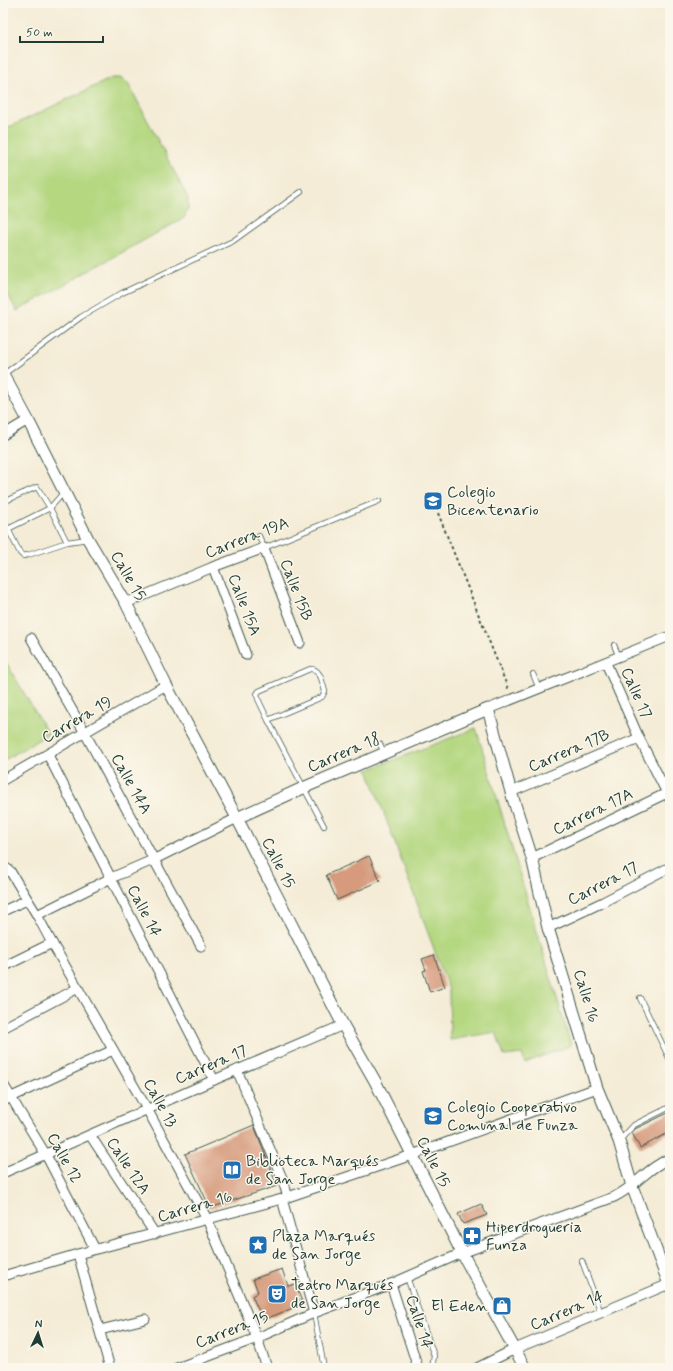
<svg xmlns="http://www.w3.org/2000/svg" width="673" height="1371" font-family="Mynerve,sans-serif">
<style>
.green{fill:#b4d780;stroke:#6a8a5a}
.building{fill:#d69a7c}
.lines{fill:none;stroke-linecap:round;stroke-linejoin:round}
.service-casing{stroke:#3f574c;stroke-width:6}
.minor-casing{stroke:#3f574c;stroke-width:11}
.tertiary-casing{stroke:#3f574c;stroke-width:13}
.path{stroke:#3f574c;stroke-width:2;stroke-dasharray:3 3;stroke-linecap:butt}
.service{stroke:#fff;stroke-width:4.5}
.minor{stroke:#fff;stroke-width:9}
.tertiary{stroke:#fff;stroke-width:11}
.labels{text-anchor:middle;dominant-baseline:central;stroke-width:3;stroke-linejoin:round;paint-order:stroke}
.poi-label{font-size:16px;fill:#1f3d34;stroke:#fbf7ec;text-anchor:start}
.street-label{font-size:16px;fill:#1f3d34;stroke:#fbf7ec}
</style>
<rect width="100%" height="100%" fill="#fbf7ec"/>
<filter id="ink" filterUnits="userSpaceOnUse"><feTurbulence type="fractalNoise" baseFrequency=".025" numOctaves="2"/><feDisplacementMap in="SourceGraphic" scale="8" xChannelSelector="R" yChannelSelector="G"/><feConvolveMatrix kernelMatrix="1 2 1 2 8 2 1 2 1" color-interpolation-filters="sRGB"/></filter>
<filter id="wash" filterUnits="userSpaceOnUse"><feTurbulence type="fractalNoise" baseFrequency=".012" numOctaves="4" result="noise"/><feDisplacementMap in="SourceGraphic" scale="16" xChannelSelector="R" yChannelSelector="G"/><feGaussianBlur stdDeviation="0.9" result="paint"/><feColorMatrix in="noise" values="0 0 0 0 0 0 0 0 0 0 0 0 0 0 0 0 0 1.4 0 .05"/><feComposite in="paint" operator="in"/></filter>
<g filter="url(#wash)">
<rect width="100%" height="100%" fill="#f4ecd6"/>
<!-- green -->
<g class="green">
<path d="M112 78H120L128 83 188 198V209L184 218 17 311 3 286V130Z"/>
<path d="M3 657 48 734 3 761Z"/>
<path d="M476 728 571 1045 525 1063 522 1054 504 1056 496 1032 450 1040 449 990 368 770Z"/>
</g>
<g id="blocks">
<!-- building -->
<g class="building">
<path d="M369 856 380 881 337 900 326 875Z"/>
<path d="M434 955 445 987 430 992 423 971 426 970 422 959Z"/>
<path d="M670 1112V1132L640 1148 632 1133 635 1129Z"/>
<path d="M254 1125 277 1186 210 1208 185 1154Z"/>
<path d="M481 1204 487 1215 463 1224 458 1214Z"/>
<path d="M282 1269 288 1286 295 1284 303 1304 263 1320 252 1296 258 1292 253 1279Z"/>
</g>
</g>
</g>
<g filter="url(#ink)">
<use href="#blocks" fill-opacity="0" stroke="#3f574c" stroke-width="1"/>
<g class="lines">
<defs>
<g id="service">
<path d="M4 374 81 317 122 293 233 241 301 192"/>
<path d="M3 502 37 487 50 508 67 542 88 539"/>
<path d="M3 519 8 529 50 508 64 492"/>
<path d="M8 529 20 553 23 556 28 555 67 542"/>
<path d="M259 536 264 548 379 501"/>
<path d="M614 645 619 657"/>
<path d="M533 674 539 689"/>
<path d="M268 720 322 697 325 691C322 683 321 668 310 669L259 691 257 694 258 699 268 720 324 826"/>
<path d="M380 744 384 753"/>
<path d="M670 920V921"/>
<path d="M640 998 670 1060"/>
<path d="M620 1140 634 1125 670 1107"/>
<path d="M582 1261 601 1313"/>
<path d="M407 1277 434 1356 432 1368"/>
<path d="M314 1313 324 1368"/>
</g>
<g id="minor">
<path d="M3 435 28 420"/>
<path d="M213 567 246 655"/>
<path d="M126 603 213 567 264 548 300 643"/>
<path d="M31 638 85 733 201 946"/>
<path d="M606 663 639 738 670 799"/>
<path d="M488 709 670 636"/>
<path d="M48 755 214 1080"/>
<path d="M3 780 166 685"/>
<path d="M511 792 639 738"/>
<path d="M532 858 667 793"/>
<path d="M3 866 10 871 37 915 52 943 147 1109 207 1219 257 1338 267 1368"/>
<path d="M3 911 27 900"/>
<path d="M37 915 111 878 155 859 237 818"/>
<path d="M548 928 603 902 670 867"/>
<path d="M3 967 52 943"/>
<path d="M3 1028 78 988"/>
<path d="M237 1070 282 1178 288 1197"/>
<path d="M3 1084 46 1155 95 1249"/>
<path d="M3 1101 113 1050"/>
<path d="M90 1135 155 1234"/>
<path d="M3 1173 214 1080 343 1025"/>
<path d="M282 1199 314 1313"/>
<path d="M78 1254 110 1368"/>
<path d="M3 1276 78 1254 282 1199 412 1155 597 1088"/>
<path d="M391 1284 418 1368"/>
<path d="M100 1330 145 1319"/>
<path d="M177 1368 257 1338 314 1313 391 1284 462 1253 614 1197C628 1190 632 1185 643 1176 651 1169 660 1163 670 1158"/>
<path d="M477 1368 515 1349 669 1284"/>
</g>
<g id="tertiary">
<path d="M3 374 28 420 88 539 126 603 166 685 237 818 343 1025 375 1081 462 1253 525 1368"/>
<path d="M237 818 303 788 488 709 511 792 532 858 548 928 597 1088 619 1141 632 1186 670 1287"/>
</g>
</defs>
<!-- service casing -->
<use href="#service" class="service-casing"/>
<!-- minor casing -->
<use href="#minor" class="minor-casing"/>
<!-- tertiary casing -->
<use href="#tertiary" class="tertiary-casing"/>
<!-- path -->
<path class="path" d="M438 513 509 691"/>
<!-- service -->
<use href="#service" class="service"/>
<!-- minor -->
<use href="#minor" class="minor"/>
<!-- tertiary -->
<use href="#tertiary" class="tertiary"/>
</g>
</g>
<!-- icons -->
<defs>
<symbol id="school-square" viewBox="-11 -11 22 22"><rect x="-9" y="-9" width="18" height="18" rx="4" fill="#1f6fb2" stroke="#fbf7ec"/><path d="M0-5L7-2L0 1L-7-2ZM-4 1L0 2.5L4 1V4Q0 6-4 4Z" fill="#fff"/></symbol>
<symbol id="library-square" viewBox="-11 -11 22 22"><rect x="-9" y="-9" width="18" height="18" rx="4" fill="#1f6fb2" stroke="#fbf7ec"/><path d="M-6-4Q-3-5.5-.7-3.5V5Q-3 3-6 4ZM6-4Q3-5.5 .7-3.5V5Q3 3 6 4Z" fill="#fff"/></symbol>
<symbol id="pharmacy-square" viewBox="-11 -11 22 22"><rect x="-9" y="-9" width="18" height="18" rx="4" fill="#1f6fb2" stroke="#fbf7ec"/><path d="M-2-6h4v4h4v4h-4v4h-4v-4h-4v-4h4Z" fill="#fff"/></symbol>
<symbol id="sight-square" viewBox="-11 -11 22 22"><rect x="-9" y="-9" width="18" height="18" rx="4" fill="#1f6fb2" stroke="#fbf7ec"/><path d="M0-6L1.8-2.2L6-1.7L2.9 1.2L3.7 5.4L0 3.3L-3.7 5.4L-2.9 1.2L-6-1.7L-1.8-2.2Z" fill="#fff"/></symbol>
<symbol id="theatre-square" viewBox="-11 -11 22 22"><rect x="-9" y="-9" width="18" height="18" rx="4" fill="#1f6fb2" stroke="#fbf7ec"/><path d="M-5-5.5Q0-4 5-5.5V0Q5 5 0 6Q-5 5-5 0ZM-3.3-2.5H-1v1.5H-3.3ZM1-2.5H3.3v1.5H1ZM-2.8 1Q0 5.5 2.8 1Z" fill="#fff"/></symbol>
<symbol id="shop-square" viewBox="-11 -11 22 22"><rect x="-9" y="-9" width="18" height="18" rx="4" fill="#1f6fb2" stroke="#fbf7ec"/><path d="M-5-2.5h2.3a2.7 3.5 0 0 1 5.4 0H5L5.5 6h-11ZM-1.5-2.5h3a1.5 2.3 0 0 0-3 0Z" fill="#fff"/></symbol>
</defs>
<g fill-rule="evenodd">
<use href="#school-square" x="422" y="490" width="22" height="22"/>
<use href="#school-square" x="422" y="1105" width="22" height="22"/>
<use href="#library-square" x="221" y="1159" width="22" height="22"/>
<use href="#pharmacy-square" x="461" y="1225" width="22" height="22"/>
<use href="#sight-square" x="247" y="1234" width="22" height="22"/>
<use href="#theatre-square" x="266" y="1283" width="22" height="22"/>
<use href="#shop-square" x="491" y="1295" width="22" height="22"/>
</g>
<g class="labels">
<!-- poi labels -->
<g class="poi-label">
<text x="447" y="492">Colegio<tspan x="447" dy="18">Bicentenario</tspan></text>
<text x="447" y="1107">Colegio Cooperativo<tspan x="447" dy="18">Comunal de Funza</tspan></text>
<text x="246" y="1161">Biblioteca Marqués<tspan x="246" dy="18">de San Jorge</tspan></text>
<text x="486" y="1227">Hiperdrogueria<tspan x="486" dy="18">Funza</tspan></text>
<text x="272" y="1236">Plaza Marqués<tspan x="272" dy="18">de San Jorge</tspan></text>
<text x="291" y="1285">Teatro Marqués<tspan x="291" dy="18">de San Jorge</tspan></text>
<text x="488" y="1306" text-anchor="end">El Eden</text>
</g>
<!-- street labels -->
<g class="street-label">
<text transform="translate(247 538) rotate(-21)">Carrera 19A</text>
<text transform="translate(128 576) rotate(60)">Calle 15</text>
<text transform="translate(296 590) rotate(69)">Calle 15B</text>
<text transform="translate(244 605) rotate(69)">Calle 15A</text>
<text transform="translate(636 693) rotate(66)">Calle 17</text>
<text transform="translate(77 720) rotate(-30)">Carrera 19</text>
<text transform="translate(569 751) rotate(-23)">Carrera 17B</text>
<text transform="translate(344 753) rotate(-23)">Carrera 18</text>
<text transform="translate(131 784) rotate(61)">Calle 14A</text>
<text transform="translate(593 812) rotate(-26)">Carrera 17A</text>
<text transform="translate(278 863) rotate(63)">Calle 15</text>
<text transform="translate(603 884) rotate(-27)">Carrera 17</text>
<text transform="translate(144 911) rotate(63)">Calle 14</text>
<text transform="translate(586 996) rotate(73)">Calle 16</text>
<text transform="translate(211 1065) rotate(-23)">Carrera 17</text>
<text transform="translate(160 1103) rotate(61)">Calle 13</text>
<text transform="translate(64 1158) rotate(61)">Calle 12</text>
<text transform="translate(433 1162) rotate(63)">Calle 15</text>
<text transform="translate(128 1166) rotate(56)">Calle 12A</text>
<text transform="translate(195 1207) rotate(-16)">Carrera 16</text>
<text transform="translate(567 1311) rotate(-23)">Carrera 14</text>
<text transform="translate(419 1322) rotate(72)">Calle 14</text>
<text transform="translate(232 1330) rotate(-21)">Carrera 15</text>
</g>
</g>
<!-- margin -->
<rect width="673" height="1371" fill="none" stroke="#fbf7ec" stroke-width="16"/>
<!-- north arrow -->
<g transform="translate(38 1333) rotate(4)" stroke="#fbf7ec" stroke-width="3" paint-order="stroke">
<path d="M0-3L7 15L0 10L-7 15Z" fill="#1f3d34"/>
<text y="-6" font-size="11" font-weight="bold" text-anchor="middle" fill="#1f3d34">N</text>
</g>
<!-- scale -->
<path d="M20 36v6h83v-6" fill="none" stroke="#1f3d34" stroke-width="2"/>
<text x="26" y="36" font-size="12" fill="#1f3d34" stroke="#fbf7ec" stroke-width="3" paint-order="stroke">50 m</text>
</svg>
